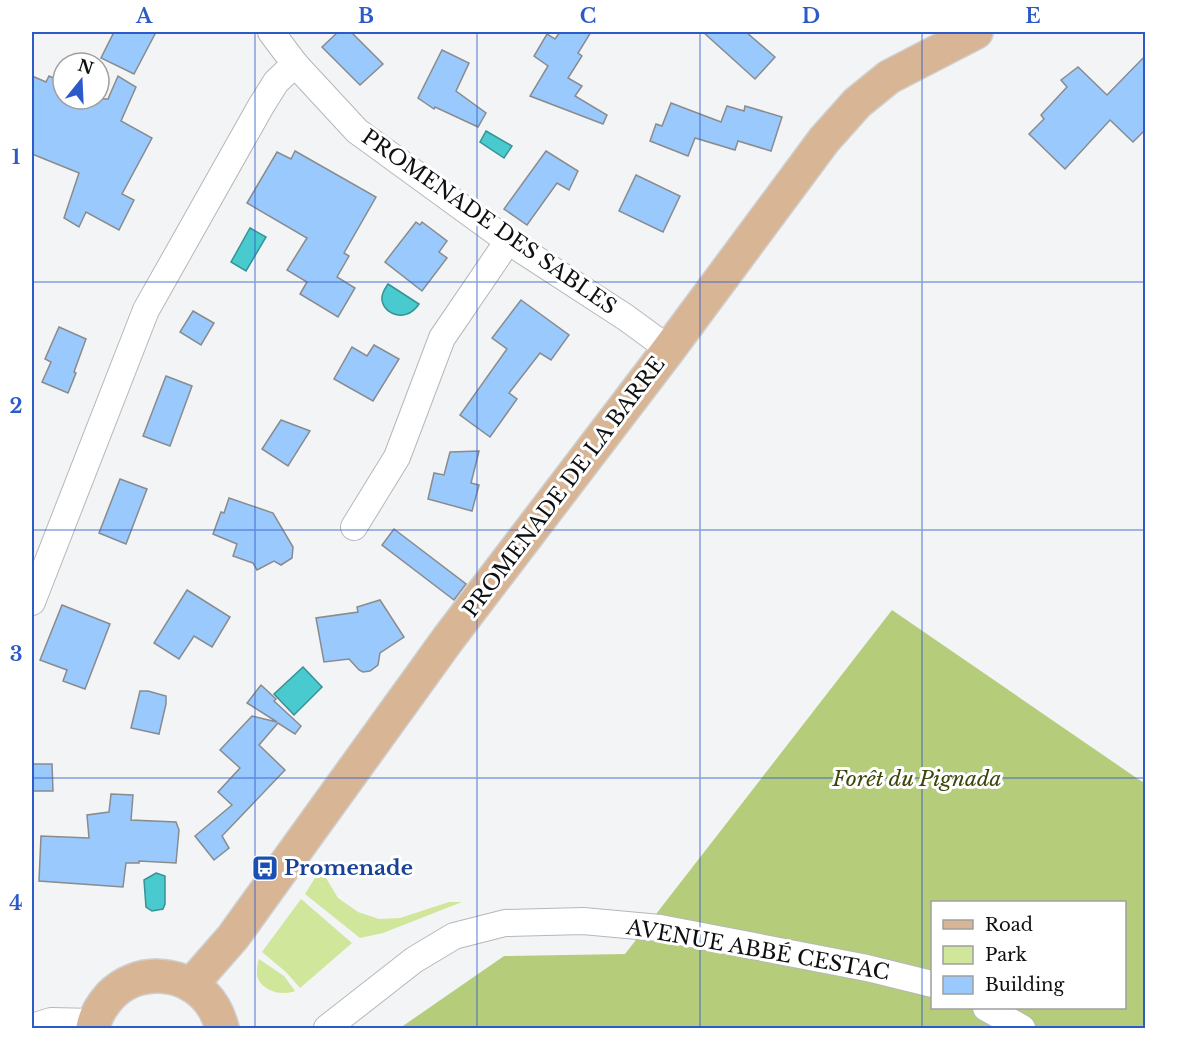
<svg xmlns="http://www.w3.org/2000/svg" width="1177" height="1060" font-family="'Libre Baskerville',serif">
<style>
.green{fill:#d0e69a}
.forest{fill:#b5cd7a;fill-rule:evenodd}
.water{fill:#49cace;stroke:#379295;stroke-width:1.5}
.building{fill:#9ac9fd;stroke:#898b8d;stroke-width:1.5}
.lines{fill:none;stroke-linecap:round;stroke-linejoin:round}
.minor-casing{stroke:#b5b7b9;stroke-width:28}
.major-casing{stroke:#cfcfcf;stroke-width:36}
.minor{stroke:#fff;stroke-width:26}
.major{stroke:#d8b595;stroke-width:33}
.grid{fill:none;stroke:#2d5ac9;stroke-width:1.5;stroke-opacity:0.55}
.labels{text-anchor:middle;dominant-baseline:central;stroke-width:6;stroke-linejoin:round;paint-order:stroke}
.street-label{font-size:21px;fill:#0e0f10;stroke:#fff}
.park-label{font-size:21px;font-style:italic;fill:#3a4709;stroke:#fff}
.transit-label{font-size:21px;font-weight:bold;fill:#164399;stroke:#fff;text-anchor:start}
.neatline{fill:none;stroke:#2d5ac9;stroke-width:2}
.grid-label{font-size:20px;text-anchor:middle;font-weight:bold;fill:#2d5ac9}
</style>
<rect width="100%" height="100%" fill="#f2f4f6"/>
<!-- green -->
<g class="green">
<path d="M326 860V878L338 898 358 912 379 919 400 918 449 902H462L383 933 360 938 305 894Z"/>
<path d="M301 899 352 943 300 988 286 972 262 952Z"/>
<path d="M259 959 284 976 295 991C282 996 265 992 258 979 256 973 257 965 259 959Z"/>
</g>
<!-- forest -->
<path class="forest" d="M892 610 1138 779 1145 783V1028H400L504 956 625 954ZM932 902H1124V1008H932Z"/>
<!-- water -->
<g class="water">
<path d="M486 131 512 146 504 158 480 142Z"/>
<path d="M250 228 266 237 246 271 231 262Z"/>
<path d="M388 284 419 304C404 327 376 310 383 293 384 290 386 287 388 284Z"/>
<path d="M303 667 322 687 294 715 274 694Z"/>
<path d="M156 873 165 876V904L163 909 152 911 146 907 144 880Z"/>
</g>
<!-- building -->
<g class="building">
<path d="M114 32H156L134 74 101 58Z"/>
<path d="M338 32H351L383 64 360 85 322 47Z"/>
<path d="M560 32H591L578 53 582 56 568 78 582 86 575 96 607 115 603 124 530 96 548 66 534 56 547 34 555 39Z"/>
<path d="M703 32H746L775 57 755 79Z"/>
<path d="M442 50 469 63 456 91 486 113 478 127 435 107 434 109 418 98Z"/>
<path d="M1146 55V129L1133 142 1110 120 1065 169 1029 134 1044 119 1041 115 1067 87 1061 80 1078 67 1107 95Z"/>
<path d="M32 76 46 82 49 76 63 82V99H108L118 76 136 87 121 121 152 138 122 194 134 200 119 230 86 212 79 227 64 218 79 173 32 154Z"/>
<path d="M671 103 721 122 727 106 744 111 745 106 782 117 771 151 738 141 735 150 695 138 688 156 650 141 656 124 662 126Z"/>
<path d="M295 151 376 197 344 253 349 256 337 277 355 288 338 317 300 294 307 282 287 270 307 238 247 203 277 152 291 159Z"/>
<path d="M546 151 578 171 569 190 557 183 527 225 504 209Z"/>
<path d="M636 175 680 196 663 232 619 211Z"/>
<path d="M416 222 420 225 422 222 447 241 439 252 447 258 422 291 385 262Z"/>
<path d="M521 300 569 335 551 360 540 353 509 393 517 399 490 437 460 415 507 349 492 338Z"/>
<path d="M193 311 214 323 201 345 180 332Z"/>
<path d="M59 327 86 339 74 372 76 373 68 393 42 382 51 362 45 359Z"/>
<path d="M374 345 399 359 373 401 334 379 352 347 367 356Z"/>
<path d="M166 376 192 386 170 446 143 436Z"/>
<path d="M281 420 310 431 288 466 262 449Z"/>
<path d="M479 451 471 483 479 485 472 511 428 499 434 473 444 475 450 452Z"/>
<path d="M120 479 147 489 126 544 99 533Z"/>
<path d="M229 498 273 513 293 547 292 558 281 565 274 561 257 570 253 563 233 556 237 544 213 534 221 512 224 513Z"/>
<path d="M394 529 466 584 454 600 382 545Z"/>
<path d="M187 590 230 617 212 647 194 636 179 659 154 643Z"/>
<path d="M380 600 404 637 380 653 378 665 370 671 363 672 359 670 349 659 324 662 316 618 358 612 357 607Z"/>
<path d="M62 605 110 624 85 689 63 681 67 670 40 660Z"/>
<path d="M261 685 276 699 274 701 301 726 295 734 278 723 259 745 285 770 222 836 229 848 214 860 195 836 232 805 218 792 240 768 220 750 252 716 277 722 247 703Z"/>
<path d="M140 691H148L166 696V704L159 734 131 728Z"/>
<path d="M32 764H52L53 791H32Z"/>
<path d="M111 794 133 795 131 820 176 822 179 830 176 863 139 861V863H126L123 887 39 881 41 836 89 838 87 815 109 812Z"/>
</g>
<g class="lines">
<defs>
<g id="minor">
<path d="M271 32 295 64 357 131 508 241 625 317 669 349"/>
<path d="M354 527 397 457 442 338 508 241"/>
<path d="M32 602 146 310 261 106 276 82 295 64"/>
<path d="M986 1008 1022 1028"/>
<path d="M32 1027 51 1021 94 1022"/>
<path d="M327 1028 414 960 454 936 505 923 583 921 660 928 867 968 932 984"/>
</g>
<g id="major">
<path d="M191 985 233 937 448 639 669 349 824 140 857 103 889 77 976 32"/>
<path d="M93 1028C95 1016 102 1005 110 996 136 969 179 970 205 996 214 1005 219 1017 222 1028"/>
</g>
</defs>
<!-- minor casing -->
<use href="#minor" class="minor-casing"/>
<!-- major casing -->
<use href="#major" class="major-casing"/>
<!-- minor -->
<use href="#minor" class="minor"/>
<!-- major -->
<use href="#major" class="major"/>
</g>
<!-- grid -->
<path class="grid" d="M255 32V1028M477 32V1028M700 32V1028M922 32V1028M32 282H1146M32 530H1146M32 778H1146"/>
<!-- icons -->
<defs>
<symbol id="bus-square" viewBox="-11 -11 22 22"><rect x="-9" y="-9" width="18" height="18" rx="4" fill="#1a4fb4" stroke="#fff"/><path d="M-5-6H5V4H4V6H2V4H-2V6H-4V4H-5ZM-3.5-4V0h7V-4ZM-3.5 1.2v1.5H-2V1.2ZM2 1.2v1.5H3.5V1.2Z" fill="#fff"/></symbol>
</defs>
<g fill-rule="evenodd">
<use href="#bus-square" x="250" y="853" width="30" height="30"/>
</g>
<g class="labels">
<!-- street labels -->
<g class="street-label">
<text transform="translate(489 222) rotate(35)">PROMENADE DES SABLES</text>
<text transform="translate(564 487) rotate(-53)">PROMENADE DE LA BARRE</text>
<text transform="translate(758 950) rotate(10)">AVENUE ABBÉ CESTAC</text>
</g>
<!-- park labels -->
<g class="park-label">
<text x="917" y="779">Forêt du Pignada</text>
</g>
<!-- transit labels -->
<g class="transit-label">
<text x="284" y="868">Promenade</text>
</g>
</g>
<!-- border -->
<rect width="1177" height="1060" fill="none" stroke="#ffffff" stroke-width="66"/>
<!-- legend -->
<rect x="931" y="901" width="195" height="108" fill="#ffffff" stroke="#9f9f9f" stroke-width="1.5"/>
<rect x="943" y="920" width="30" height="9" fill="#d8b595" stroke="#9f9f9f" stroke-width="1.5"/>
<text x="985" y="931" font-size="18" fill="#0e0f10">Road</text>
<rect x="943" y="946" width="30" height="18" fill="#d0e69a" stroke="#9f9f9f" stroke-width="1.5"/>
<text x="985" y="961" font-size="18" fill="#0e0f10">Park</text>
<rect x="943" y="976" width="30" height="18" fill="#9ac9fd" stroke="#9f9f9f" stroke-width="1.5"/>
<text x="985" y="991" font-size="18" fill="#0e0f10">Building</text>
<!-- north arrow -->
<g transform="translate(81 81) rotate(18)"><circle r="28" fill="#ffffff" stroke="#9f9f9f" stroke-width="1.5"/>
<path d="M0-4.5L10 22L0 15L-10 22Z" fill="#2d5ac9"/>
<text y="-9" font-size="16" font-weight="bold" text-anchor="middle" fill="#0e0f10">N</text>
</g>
<rect x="33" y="33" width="1111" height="994" class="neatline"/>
<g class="grid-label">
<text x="144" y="23">A</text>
<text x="366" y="23">B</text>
<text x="588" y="23">C</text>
<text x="811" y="23">D</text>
<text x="1033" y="23">E</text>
<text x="16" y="164">1</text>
<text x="16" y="413">2</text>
<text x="16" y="661">3</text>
<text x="16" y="910">4</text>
</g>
</svg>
